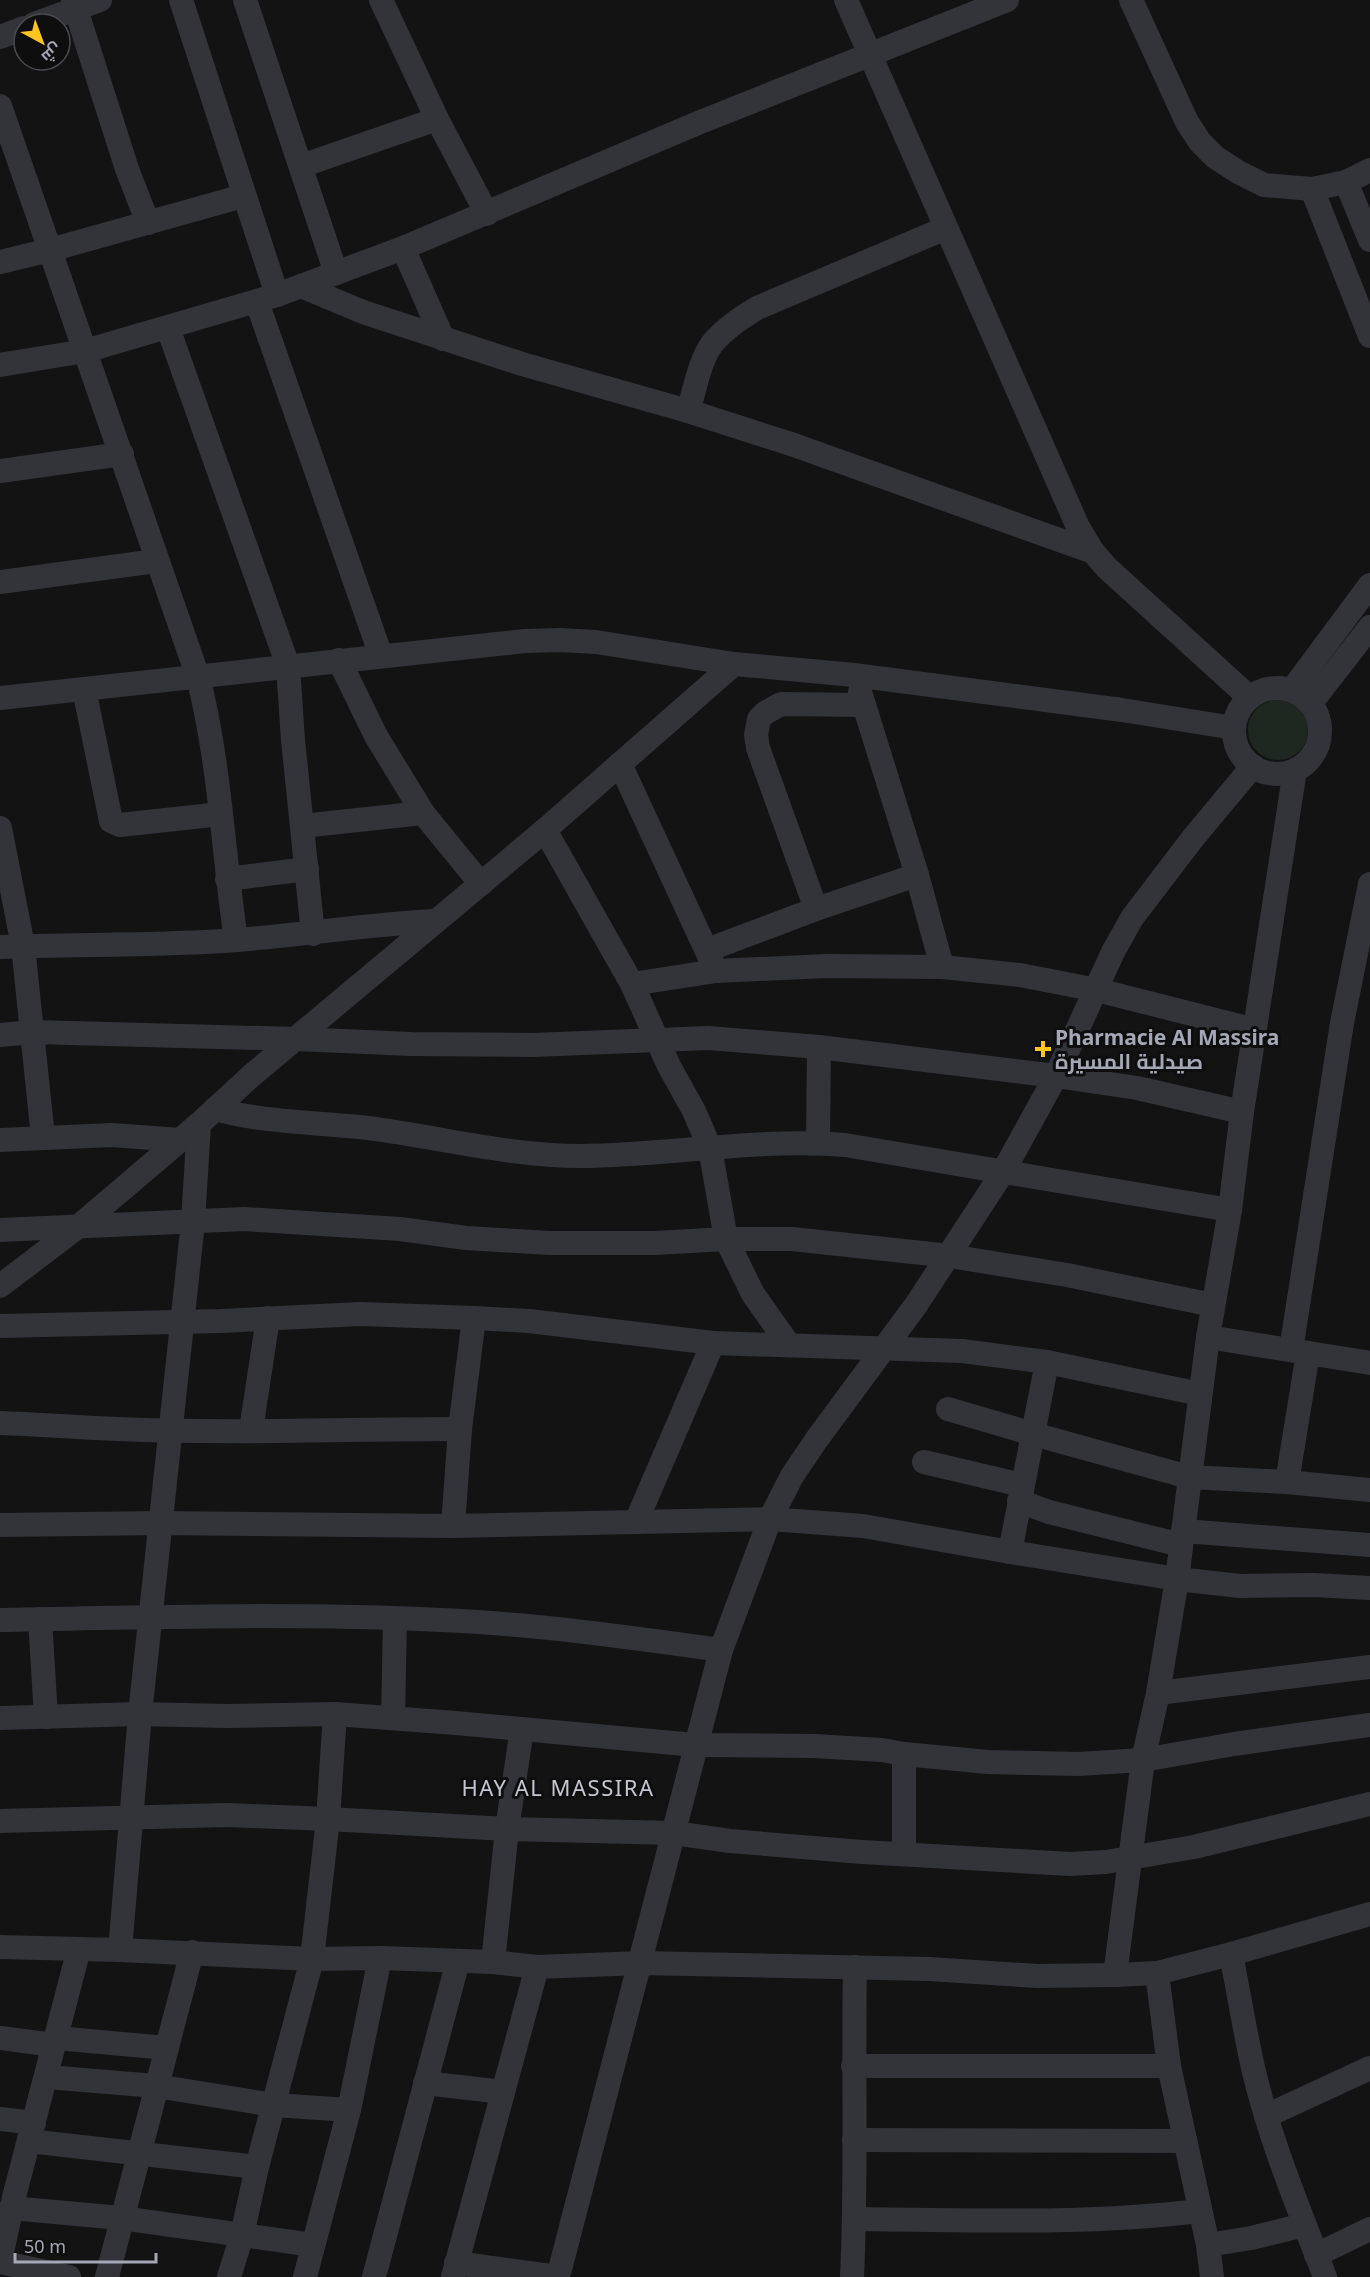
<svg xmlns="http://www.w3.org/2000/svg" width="1370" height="2277" font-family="'Noto Sans',Cairo,sans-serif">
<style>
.green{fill:#1e2720}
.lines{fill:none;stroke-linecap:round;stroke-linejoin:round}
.minor{stroke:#33343a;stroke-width:24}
.poi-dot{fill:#fec521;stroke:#0e0e0f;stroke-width:2}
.labels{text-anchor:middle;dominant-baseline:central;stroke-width:6;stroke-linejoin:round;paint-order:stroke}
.poi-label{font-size:21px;font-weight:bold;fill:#a3a7b6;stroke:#0e0e0f;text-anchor:start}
.neighbourhood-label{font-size:22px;letter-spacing:1.5px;fill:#c4c7d2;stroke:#0e0e0f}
</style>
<rect width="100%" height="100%" fill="#131314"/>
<!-- green -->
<circle class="green" cx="1278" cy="730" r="30"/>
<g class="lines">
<!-- minor -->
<g class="minor">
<path d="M73 0 127 169 148 223"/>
<path d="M181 0 277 295"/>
<path d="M245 0 336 273"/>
<path d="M381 0 437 119 487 214"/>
<path d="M846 0 1078 527 1093 552 1107 568 1250 698"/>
<path d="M1131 0 1187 122 1200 142 1215 157 1238 172 1264 185 1312 189 1346 182"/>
<path d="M34 24 100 0"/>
<path d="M0 37 24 28"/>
<path d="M0 106 198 677C220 763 223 852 236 940"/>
<path d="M301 166 437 119"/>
<path d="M1370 170 1346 182 1370 240"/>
<path d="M1312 189 1370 336"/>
<path d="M403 248 443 339"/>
<path d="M0 262 50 250 243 196"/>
<path d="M301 286 363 312 522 364 688 411 794 445 1093 552"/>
<path d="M257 302 381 656"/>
<path d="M168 328 288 666 293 740 313 934"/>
<path d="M0 365 85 351 277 295 403 248 698 123 1007 0"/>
<path d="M688 411C695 390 699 362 712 344 724 329 741 318 757 308L946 228"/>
<path d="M0 471 122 454"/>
<path d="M0 582 156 561"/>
<path d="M339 660 376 736 423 813 481 884"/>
<circle cx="1277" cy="731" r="43"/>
<path d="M84 689 111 821 120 825 221 814"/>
<path d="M1292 690 1370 585"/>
<path d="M860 692 917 875 942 967"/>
<path d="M0 698 525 641 560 640 596 642 734 664 854 675 1122 710 1234 728"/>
<path d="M1311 703 1370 627"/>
<path d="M620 764 716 971"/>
<path d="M302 826 423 813"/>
<path d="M0 828 23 946 43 1137"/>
<path d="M545 830 632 984 669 1066 694 1111 710 1148 726 1239 753 1294 789 1345"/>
<path d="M227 879 307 869"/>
<path d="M816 909 758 748 756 735 759 719 765 713 781 704 864 705"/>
<path d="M0 947C79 944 158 946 237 940 303 935 369 924 436 921"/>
<path d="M707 950 816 909 917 875"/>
<path d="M632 984 716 971 827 966 942 967 1020 975 1097 990 1255 1030"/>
<path d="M0 1035 33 1032 297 1039 411 1044 533 1045 708 1038 819 1047 1056 1076 1137 1088 1242 1112"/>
<path d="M215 1109C265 1123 317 1122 368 1128 438 1137 510 1156 581 1156 669 1155 757 1138 845 1145L1230 1210"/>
<path d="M0 1140 111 1135 181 1140"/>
<path d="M818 1143 819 1047"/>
<path d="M0 1230 244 1219 400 1229 466 1238 550 1243H655L726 1239H792L950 1256 1067 1275 1213 1305"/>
<path d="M0 1286 79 1226 199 1124"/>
<path d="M0 1326 221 1321 360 1314 474 1318 529 1321 713 1343 962 1351 1047 1362 1200 1394"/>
<path d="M1208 1337 1370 1363"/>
<path d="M1291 1350 1342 1023 1370 884"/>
<path d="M1047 1362 1033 1434 1189 1477 1287 1482 1370 1490"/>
<path d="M948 1409 1033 1434 1010 1552"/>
<path d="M0 1423C40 1424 79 1428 118 1429 232 1434 346 1429 460 1429"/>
<path d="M251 1430 268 1318"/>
<path d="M924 1462 1022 1485"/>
<path d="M1287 1482 1308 1353"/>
<path d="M1019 1501 1049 1512 1181 1545"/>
<path d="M636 1522 713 1343"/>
<path d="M0 1525 161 1523 453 1526 770 1519 863 1526 1010 1552 1177 1579 1240 1586 1314 1585 1370 1588"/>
<path d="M453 1526 460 1429 474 1318"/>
<path d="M1183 1531 1370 1545"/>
<path d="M40 1619 46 1717"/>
<path d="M0 1620C147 1617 294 1613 441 1620 534 1624 628 1637 721 1650"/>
<path d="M1158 1693 1370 1667"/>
<path d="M0 1718 140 1714 227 1716 335 1714 456 1723 695 1745 814 1746 882 1750 904 1754 988 1762 1078 1764 1143 1760 1234 1744 1370 1725"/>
<path d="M393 1718 395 1619"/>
<path d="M0 1821 227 1815 328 1819 507 1829 674 1833 730 1841 862 1852 1070 1864 1106 1862 1194 1847 1370 1804"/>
<path d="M904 1854V1754"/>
<path d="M0 1947 120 1950 312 1959 380 1958 493 1962 537 1967 641 1963 929 1969 1037 1976 1115 1975 1157 1973 1231 1954 1370 1914"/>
<path d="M120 1950 140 1714 193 1222 199 1124 251 1076 545 830 734 664"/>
<path d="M1231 1954C1239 1994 1245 2033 1254 2072 1271 2143 1299 2209 1325 2277"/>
<path d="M493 1962 507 1829 522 1729"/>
<path d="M1157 1973 1169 2066 1208 2245 1212 2277"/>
<path d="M1115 1975 1143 1760 1158 1693 1177 1579 1208 1337 1230 1210 1242 1112 1295 770"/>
<path d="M0 2038 54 2045"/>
<path d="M56 2038 167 2048"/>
<path d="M853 2066H1169"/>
<path d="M47 2077 156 2086 274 2105 349 2110"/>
<path d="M425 2083 503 2092"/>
<path d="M1266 2116 1370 2068"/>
<path d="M0 2119 34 2123"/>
<path d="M854 2140 1185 2141"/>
<path d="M29 2141 257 2167"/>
<path d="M11 2208 121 2218 313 2245"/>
<path d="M855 2219C969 2220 1085 2225 1199 2211"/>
<path d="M1208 2245 1251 2238 1304 2225"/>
<path d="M1316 2255 1370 2229"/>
<path d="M0 2261 15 2193 79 1949"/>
<path d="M0 2262 69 2277"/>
<path d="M456 2263 558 2277"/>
<path d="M107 2277 192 1952"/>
<path d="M229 2277 242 2235 257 2167 312 1959 328 1819 335 1714"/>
<path d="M305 2277 349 2110 380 1958"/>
<path d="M374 2277 458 1961"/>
<path d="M453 2277 537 1967"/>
<path d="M558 2277 721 1650 770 1519 792 1476 817 1439 916 1305 1003 1172 1056 1076 1113 952 1132 918 1193 838 1253 766"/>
<path d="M852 2277C857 2174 853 2071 855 1967"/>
</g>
</g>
<!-- markers -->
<path class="poi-dot" d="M1040 1040h6v6h6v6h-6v6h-6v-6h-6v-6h6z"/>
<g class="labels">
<!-- poi labels -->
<g class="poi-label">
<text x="1055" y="1037">Pharmacie Al Massira<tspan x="1055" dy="24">صيدلية المسيرة</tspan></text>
</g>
<!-- neighbourhood labels -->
<g class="neighbourhood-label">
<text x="558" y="1787">HAY AL MASSIRA</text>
</g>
</g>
<!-- north arrow -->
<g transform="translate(42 42) rotate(139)"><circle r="28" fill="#0e0e0f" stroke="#4a4b52" stroke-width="1.5"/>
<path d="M0-4.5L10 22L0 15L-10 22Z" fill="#fec521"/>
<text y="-9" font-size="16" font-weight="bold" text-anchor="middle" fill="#a3a7b6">ش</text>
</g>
<!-- scale -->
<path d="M15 2253v9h141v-9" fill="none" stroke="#a3a7b6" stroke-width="3"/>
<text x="24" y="2253" font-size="18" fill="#a3a7b6" stroke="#0e0e0f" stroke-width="4.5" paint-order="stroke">50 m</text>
</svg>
